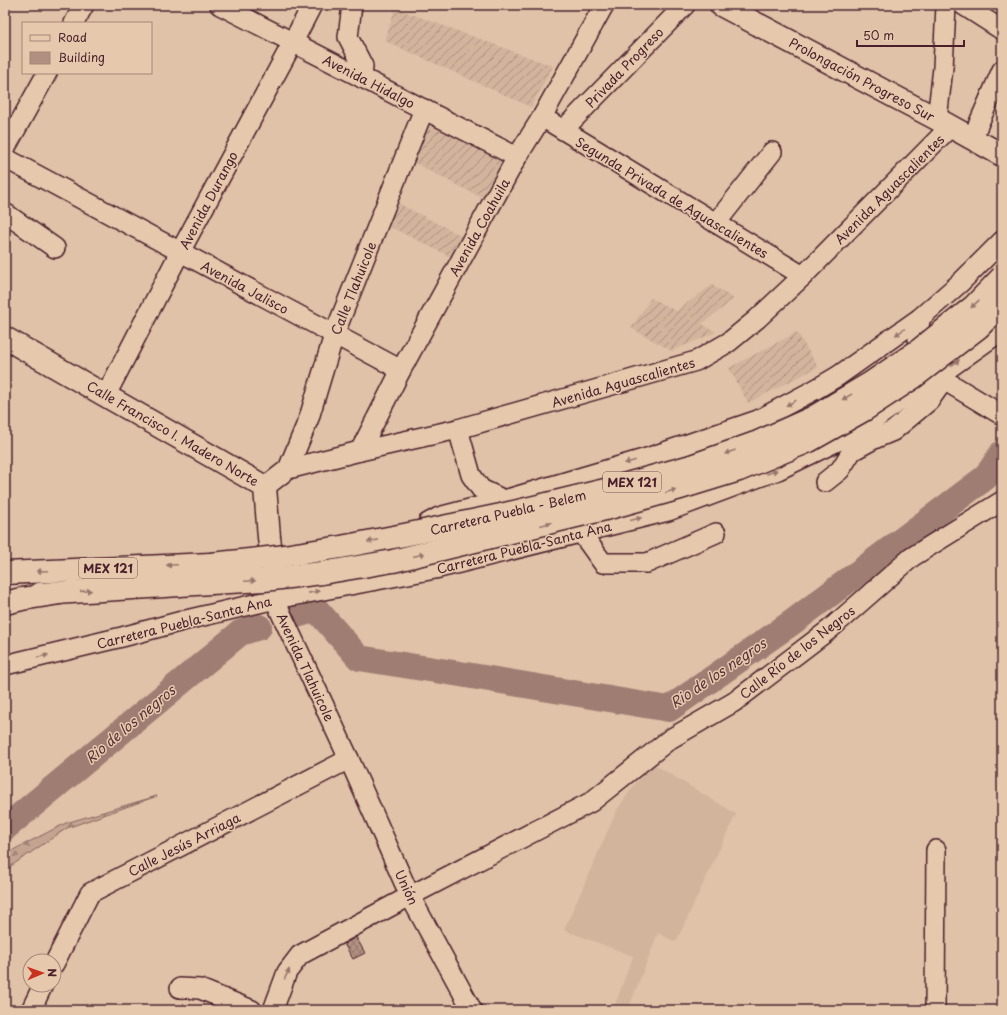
<svg xmlns="http://www.w3.org/2000/svg" width="1007" height="1015" font-family="'Playpen Sans',sans-serif">
<style>
.built{fill:#d2b39c}
.industrial{fill:url(#industrial-furrows)}
.forest{fill:url(#forest-firs);stroke:#87625e}
.lines{fill:none;stroke-linecap:round;stroke-linejoin:round}
.river{stroke:#a07d73;stroke-width:26}
.building{fill:url(#building-cross-hatch);stroke:#4a1f2b}
.minor-casing{stroke:#4a1f2b;stroke-width:22}
.major-casing{stroke:#4a1f2b;stroke-width:25}
.highway-casing{stroke:#4a1f2b;stroke-width:25}
.minor{stroke:#e6c9ad;stroke-width:19}
.major{stroke:#e6c9ad;stroke-width:22}
.highway{stroke:#e6c9ad;stroke-width:22}
.major-bridge-casing{stroke:#4a1f2b;stroke-width:25;stroke-linecap:butt}
.major-bridge{stroke:#e6c9ad;stroke-width:22}
.oneway{fill:#98746c}
.labels{text-anchor:middle;dominant-baseline:central;stroke-width:3;stroke-linejoin:round;paint-order:stroke}
.shield{fill:#e6c9ad;stroke:#795252;stroke-width:1}
.shield-label{font-size:12px;font-weight:bold;fill:#4a1f2b}
.street-label{font-size:13px;fill:#4a1f2b;stroke:#e6c9ad}
.water-label{font-size:14px;font-style:italic;fill:#5b3239;stroke:#e6c9ad}
</style>
<defs>
<pattern id="industrial-furrows" width="10" height="10" patternUnits="userSpaceOnUse"><rect width="10" height="10" fill="#d2b39c"/><path d="M-1 1l2-2M0 10L10 0M9 11l2-2" fill="none" stroke="#ac917f"/></pattern>
<pattern id="forest-firs" width="22" height="20" patternUnits="userSpaceOnUse"><rect width="22" height="20" fill="#c4a491"/><path d="M5 1l3.5 6h-7zM16 11l3.5 6h-7z" fill="#a18577"/></pattern>
<pattern id="building-cross-hatch" width="8" height="8" patternUnits="userSpaceOnUse"><rect width="8" height="8" fill="#b29081"/><path d="M0 0l8 8M0 8l8-8" fill="none" stroke="#93756a"/></pattern>
</defs>
<rect width="100%" height="100%" fill="#e0c2a8"/>
<filter id="ink" filterUnits="userSpaceOnUse"><feTurbulence type="fractalNoise" baseFrequency=".025" numOctaves="2"/><feDisplacementMap in="SourceGraphic" scale="8" xChannelSelector="R" yChannelSelector="G"/><feConvolveMatrix kernelMatrix="1 2 1 2 8 2 1 2 1" color-interpolation-filters="sRGB"/></filter>
<g filter="url(#ink)">
<!-- built -->
<path class="built" d="M650 762 736 814 676 942 658 933 628 1010H613L633 956 564 930 617 810Z"/>
<!-- industrial -->
<g class="industrial">
<path d="M395 8 553 66 531 107 385 41Z"/>
<path d="M425 114 506 153 482 198 407 159Z"/>
<path d="M390 199 462 236 451 257 380 222Z"/>
<path d="M712 285 734 299 702 324 716 332 672 351 631 328 651 298 676 311Z"/>
<path d="M797 332 818 367 748 403 729 368Z"/>
</g>
<!-- forest -->
<path class="forest" d="M157 796 67 828 5 870V856L15 849 66 823Z"/>
<g class="lines">
<!-- river -->
<g class="river">
<path d="M300 614 316 609 359 658 454 673 669 709 794 621 986 477 1002 453"/>
<path d="M5 828 240 633 259 627"/>
</g>
</g>
<!-- building -->
<path class="building" d="M356 937 365 953 353 959 344 944Z"/>
<g class="lines">
<defs>
<g id="minor">
<path d="M220 5 517 157"/>
<path d="M352 5 348 37 363 66 362 78"/>
<path d="M963 5 1002 30"/>
<path d="M74 23 84 5"/>
<path d="M542 117 803 276"/>
<path d="M937 119 943 68 946 5"/>
<path d="M563 130 685 5"/>
<path d="M972 139 1002 70"/>
<path d="M5 149 47 73"/>
<path d="M5 158 401 370"/>
<path d="M5 213 55 248"/>
<path d="M716 223 772 152"/>
<path d="M920 318 918 339 922 359 930 371 944 380 1002 415"/>
<path d="M106 395 180 252 293 42 312 5"/>
<path d="M458 429 471 475 481 489 504 500"/>
<path d="M874 439 893 431 929 401 944 380"/>
<path d="M360 451 401 370 517 157 542 117 604 5"/>
<path d="M288 469 309 418 334 335 424 109"/>
<path d="M825 482 840 470 852 451 874 439 869 429"/>
<path d="M265 487 288 469 360 451 458 429 696 361 729 342 757 319 803 276 950 127"/>
<path d="M428 523 439 517 504 500 650 457 758 420 816 389 838 376 920 318 961 282 1002 241"/>
<path d="M583 532 585 538 603 563H647L716 533"/>
<path d="M276 599 279 609 349 759 410 896 472 1010"/>
<path d="M5 665 122 637 186 620 276 599 435 569 668 511 778 470 844 438 872 421 897 403 938 376 994 336 1002 327"/>
<path d="M54 964 90 893 349 759"/>
<path d="M180 988 200 989 252 1010"/>
<path d="M31 1010 43 985"/>
<path d="M273 1010 287 972 300 955 410 896 591 802 670 739 734 702 830 629 912 557 1002 501"/>
<path d="M935 1010 936 850"/>
</g>
<g id="major">
<path d="M721 5 937 119 1002 155"/>
<path d="M5 338 265 487 269 537 276 599"/>
<path d="M5 573 211 564"/>
<path d="M40 594 211 583"/>
</g>
<path id="highway" d="M5 603 22 599 60 593"/>
</defs>
<!-- minor casing -->
<use href="#minor" class="minor-casing"/>
<!-- major casing -->
<use href="#major" class="major-casing"/>
<!-- highway casing -->
<use href="#highway" class="highway-casing"/>
<!-- minor -->
<use href="#minor" class="minor"/>
<!-- major -->
<use href="#major" class="major"/>
<!-- highway -->
<use href="#highway" class="highway"/>
<defs>
<g id="major-bridge">
<path d="M211 564 277 557 341 547 404 535 501 515 601 491 691 466 758 442 814 417 869 384 919 350 974 306 1002 277"/>
<path d="M211 583 264 580 322 573 393 561 613 507 677 489 739 470 809 441 864 410 914 377 979 327 1002 303"/>
</g>
</defs>
<!-- major-bridge casing -->
<use href="#major-bridge" class="major-bridge-casing"/>
<!-- major-bridge -->
<use href="#major-bridge" class="major-bridge"/>
</g>
<!-- one-way arrows -->
<defs><path id="oneway-solid" d="M-6-.8H1V-3.2L6.5 0L1 3.2V.8H-6Z"/></defs>
<g class="oneway">
<use href="#oneway-solid" transform="translate(975 304) rotate(137)"/>
<use href="#oneway-solid" transform="translate(900 332) rotate(145)"/>
<use href="#oneway-solid" transform="translate(955 363) rotate(-36)"/>
<use href="#oneway-solid" transform="translate(847 397) rotate(149)"/>
<use href="#oneway-solid" transform="translate(791 403) rotate(152)"/>
<use href="#oneway-solid" transform="translate(730 452) rotate(160)"/>
<use href="#oneway-solid" transform="translate(630 462) rotate(164)"/>
<use href="#oneway-solid" transform="translate(772 472) rotate(-21)"/>
<use href="#oneway-solid" transform="translate(671 491) rotate(-16)"/>
<use href="#oneway-solid" transform="translate(636 519) rotate(-14)"/>
<use href="#oneway-solid" transform="translate(546 524) rotate(-14)"/>
<use href="#oneway-solid" transform="translate(373 541) rotate(169)"/>
<use href="#oneway-solid" transform="translate(419 555) rotate(-14)"/>
<use href="#oneway-solid" transform="translate(172 565) rotate(178)"/>
<use href="#oneway-solid" transform="translate(42 571) rotate(177)"/>
<use href="#oneway-solid" transform="translate(250 581) rotate(-3)"/>
<use href="#oneway-solid" transform="translate(86 591) rotate(-4)"/>
<use href="#oneway-solid" transform="translate(314 592) rotate(-11)"/>
<use href="#oneway-solid" transform="translate(43 656) rotate(-13)"/>
<use href="#oneway-solid" transform="translate(287 974) rotate(-63)"/>
</g>
</g>
<g class="labels">
<!-- shield labels -->
<g class="shield">
<rect x="603" y="472" width="58" height="20" rx="3"/>
<rect x="79" y="558" width="58" height="20" rx="3"/>
</g>
<g class="shield-label">
<text x="632" y="482">MEX 121</text>
<text x="108" y="568">MEX 121</text>
</g>
<!-- street labels -->
<g class="street-label">
<text transform="translate(624 67) rotate(-46)">Privada Progreso</text>
<text transform="translate(862 79) rotate(28)">Prolongación Progreso Sur</text>
<text transform="translate(369 81) rotate(27)">Avenida Hidalgo</text>
<text transform="translate(889 189) rotate(-45)">Avenida Aguascalientes</text>
<text transform="translate(672 197) rotate(31)">Segunda Privada de Aguascalientes</text>
<text transform="translate(208 200) rotate(-62)">Avenida Durango</text>
<text transform="translate(479 227) rotate(-61)">Avenida Coahuila</text>
<text transform="translate(245 287) rotate(28)">Avenida Jalisco</text>
<text transform="translate(353 288) rotate(-68)">Calle Tlahuicole</text>
<text transform="translate(623 382) rotate(-16)">Avenida Aguascalientes</text>
<text transform="translate(173 433) rotate(30)">Calle Francisco I. Madero Norte</text>
<text transform="translate(508 512) rotate(-13)">Carretera Puebla - Belem</text>
<text transform="translate(524 547) rotate(-14)">Carretera Puebla-Santa Ana</text>
<text transform="translate(184 622) rotate(-14)">Carretera Puebla-Santa Ana</text>
<text transform="translate(797 652) rotate(-38)">Calle Río de los Negros</text>
<text transform="translate(306 667) rotate(65)">Avenida Tlahuicole</text>
<text transform="translate(184 844) rotate(-27)">Calle Jesús Arriaga</text>
<text transform="translate(407 887) rotate(65)">Unión</text>
</g>
<!-- water labels -->
<g class="water-label">
<text transform="translate(718 673) rotate(-34)">Rio de los negros</text>
<text transform="translate(130 724) rotate(-40)">Rio de los negros</text>
</g>
</g>
<!-- margin -->
<rect width="1007" height="1015" fill="none" stroke="#e6c9ad" stroke-width="20"/>
<rect x="10" y="10" width="987" height="995" fill="none" stroke="#4a1f2b" stroke-width="1.5" filter="url(#ink)"/>
<!-- legend -->
<rect x="22" y="22" width="130" height="52" fill="#e6c9ad" stroke="#a88579"/>
<rect x="30" y="35" width="20" height="6" fill="#e6c9ad" stroke="#a88579"/>
<text x="58" y="42" font-size="12" fill="#4a1f2b">Road</text>
<rect x="30" y="52" width="20" height="12" fill="#b29081" stroke="#a88579"/>
<text x="58" y="62" font-size="12" fill="#4a1f2b">Building</text>
<!-- north arrow -->
<g transform="translate(42 973) rotate(88)"><circle r="19" fill="#e6c9ad" stroke="#a88579"/>
<path d="M0-3L7 15L0 10L-7 15Z" fill="#c8321e"/>
<text y="-6" font-size="11" font-weight="bold" text-anchor="middle" fill="#4a1f2b">N</text>
</g>
<!-- scale -->
<path d="M857 40v6h107v-6" fill="none" stroke="#4a1f2b" stroke-width="2"/>
<text x="863" y="40" font-size="12" fill="#4a1f2b" stroke="#e6c9ad" stroke-width="3" paint-order="stroke">50 m</text>
</svg>
